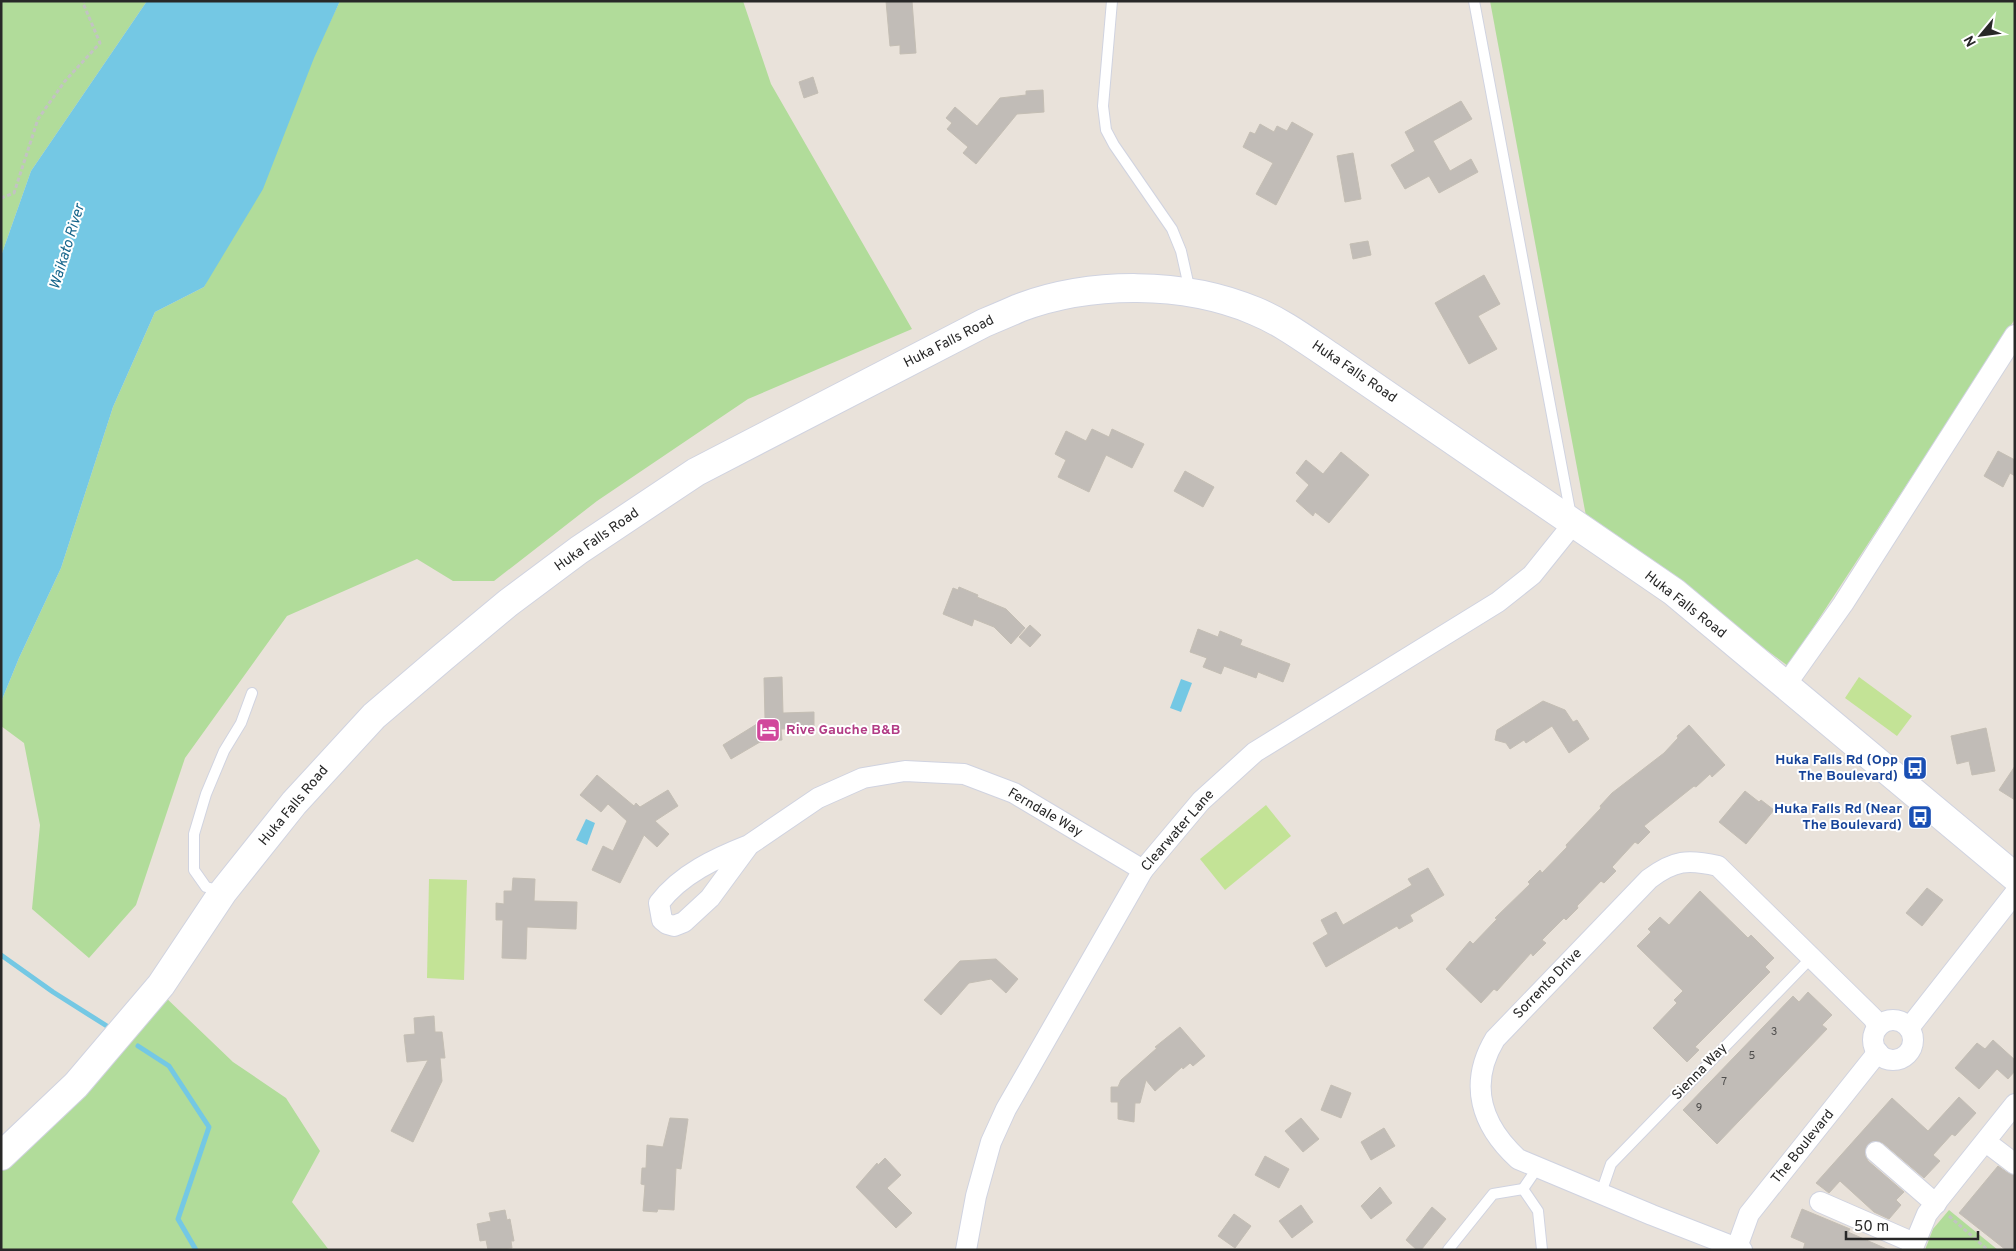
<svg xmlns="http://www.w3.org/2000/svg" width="2016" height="1251" font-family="Overpass,sans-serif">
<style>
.green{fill:#b1dc9a}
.pitch{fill:#c3e396}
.water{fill:#74c8e4}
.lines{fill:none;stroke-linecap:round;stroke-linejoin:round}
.stream{stroke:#74c8e4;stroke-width:5}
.building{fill:#c1bcb7;stroke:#c4beb4}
.lane-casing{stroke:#d0d3e0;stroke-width:12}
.street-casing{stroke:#d0d3e0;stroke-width:22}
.secondary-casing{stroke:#d0d3e0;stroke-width:30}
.path{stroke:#c3c3c3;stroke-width:3;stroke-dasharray:4 2.5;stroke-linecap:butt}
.lane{stroke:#fff;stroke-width:10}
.street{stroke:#fff;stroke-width:20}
.secondary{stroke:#fff;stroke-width:28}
.labels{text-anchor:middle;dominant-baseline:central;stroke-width:4;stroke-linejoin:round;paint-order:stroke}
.number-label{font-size:11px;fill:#4e4d4c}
.street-label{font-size:14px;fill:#282828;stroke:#fff}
.hotel-label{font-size:14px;font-weight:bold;fill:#b23c85;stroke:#fff;text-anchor:start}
.transit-label{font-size:14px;font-weight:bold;fill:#164399;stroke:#fff;text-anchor:end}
.water-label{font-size:15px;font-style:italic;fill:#17668c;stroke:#fff}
</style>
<rect width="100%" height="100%" fill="#e9e2da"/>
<!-- green -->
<g class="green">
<path d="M1 1H147L31 171 1 256Z"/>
<path d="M340 1H743L771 84 912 329 748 399 597 501 494 581H453L417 559 287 616 185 758 136 905 89 958 32 909 40 825 24 743 1 726V702L19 658 61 568 113 407 155 312 204 287Z"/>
<path d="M1490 1H2015V319L1788 666 1586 516Z"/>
<path d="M162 994 233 1062 286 1098 320 1151 292 1202 329 1250H1V1167Z"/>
<path d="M1949 1210 1998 1250H1925L1933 1229Z"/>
</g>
<!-- pitch -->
<g class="pitch">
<path d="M1859 677 1912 716 1897 736 1845 698Z"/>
<path d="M1266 805 1291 836 1225 890 1200 859Z"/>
<path d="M429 879 467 880 464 980 427 978Z"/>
</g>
<!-- water -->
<g class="water">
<path d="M147 1H340L314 58 263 189 204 287 155 312 113 407 61 568 19 658 1 702V256L31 171Z"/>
<path d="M1181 679 1192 683 1181 712 1170 708Z"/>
<path d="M586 819 595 823 587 845 576 840Z"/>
</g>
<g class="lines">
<!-- stream -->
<g class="stream">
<path d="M1 955 53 992 110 1028"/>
<path d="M138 1046 169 1066 209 1127 178 1219 196 1250"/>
</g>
</g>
<!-- building -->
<g class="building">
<path d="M886 1H912L916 53 900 54V45L890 46Z"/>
<path d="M813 77 818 93 804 98 799 82Z"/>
<path d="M1043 90 1044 112 1017 114 976 164 963 153 968 147 947 129 952 123 946 118 955 107 977 126 1000 98 1026 95V91Z"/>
<path d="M1461 101 1472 119 1433 141 1450 171 1471 159 1478 172 1439 193 1429 176 1405 189 1391 165 1415 151 1405 132Z"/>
<path d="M1292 122 1313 134 1276 205 1256 194 1273 163 1243 147 1250 132 1255 134 1260 124 1274 132 1277 126 1287 131Z"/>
<path d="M1353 153 1361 199 1345 202 1337 156Z"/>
<path d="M1368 241 1371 255 1353 259 1350 244Z"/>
<path d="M1484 275 1500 304 1478 316 1497 349 1469 364 1435 303Z"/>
<path d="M1092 429 1109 437 1112 429 1144 444 1132 468 1106 455 1089 492 1058 477 1066 460 1055 454 1066 431 1086 441Z"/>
<path d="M1998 451 2015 460V476L2010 473 2003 487 1984 476Z"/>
<path d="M1341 452 1369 475 1329 523 1315 512 1313 516 1296 501 1309 485 1296 473 1306 460 1323 474Z"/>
<path d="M1185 471 1214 487 1203 507 1174 491Z"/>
<path d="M959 587 978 595 977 597 1006 609 1025 628 1011 644 994 627 974 619 972 626 943 614 953 588 958 590Z"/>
<path d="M1030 625 1041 635 1030 647 1019 637Z"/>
<path d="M1198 629 1218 637 1220 631 1242 640 1240 645 1290 664 1283 682 1258 672 1256 678 1224 666 1221 674 1203 667 1207 658 1190 652Z"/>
<path d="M782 677 783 713 814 712V728L781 729 782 740 760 742 731 759 723 745 765 719 764 678Z"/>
<path d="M1543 701 1565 710 1573 722 1577 720 1589 739 1569 753 1552 726 1526 743 1524 740 1510 749 1506 743 1495 740 1497 730Z"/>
<path d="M1689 725 1725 765 1712 777 1710 774 1696 787 1694 786 1644 826 1650 832 1638 844 1635 842 1612 867 1616 871 1604 883 1601 881 1577 906 1578 908 1566 920 1564 918 1542 940 1546 943 1533 956 1531 953 1497 991 1494 989 1481 1003 1446 969 1470 941 1473 944 1497 919 1495 918 1530 884 1528 882 1540 870 1542 873 1567 847 1566 845 1601 808 1600 806 1612 793 1664 753 1678 738 1677 736Z"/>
<path d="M1986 728 1995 771 1972 775 1969 761 1957 764 1951 736Z"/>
<path d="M2015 766V800L1999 790Z"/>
<path d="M597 775 634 806 636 803 640 807 668 790 678 806 655 821 669 834 657 847 644 835 620 883 592 870 603 846 613 851 627 821 608 804 601 812 580 795Z"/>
<path d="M1745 791 1759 802 1761 800 1774 810 1746 844 1719 822Z"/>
<path d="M1428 868 1444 895 1410 915 1413 921 1399 929 1397 926 1326 967 1313 943 1328 934 1321 920 1336 912 1343 925 1412 885 1408 879Z"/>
<path d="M513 878 535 879 534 901 577 902 576 929 527 927 526 959 502 958 503 920H496V903L504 904V891H512Z"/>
<path d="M1927 888 1943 900 1922 926 1906 913Z"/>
<path d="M1700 891 1748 938 1751 935 1774 958 1765 967 1770 972 1695 1047 1699 1050 1687 1062 1653 1028 1677 1003 1674 1000 1683 991 1637 946 1651 932 1648 929 1660 917 1669 925Z"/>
<path d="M996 959 1018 979 1006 993 991 979 969 983 941 1015 924 1000 960 961Z"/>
<path d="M1808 992 1832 1015 1822 1025 1827 1029 1717 1144 1683 1110 1793 996 1799 1002Z"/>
<path d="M434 1016 435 1032H442L445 1058H440L442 1081 413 1142 391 1131 428 1060 407 1062 404 1035 415 1034 414 1018Z"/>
<path d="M1180 1027 1205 1056 1193 1066 1190 1063 1183 1069 1182 1067 1155 1091 1146 1080 1140 1103H1135L1134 1122 1118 1119V1102H1111V1087H1118L1121 1080 1157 1048 1155 1047Z"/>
<path d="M1993 1040 2015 1060V1071L2008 1079 1997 1069 1979 1089 1955 1068 1977 1043 1985 1049Z"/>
<path d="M1331 1085 1351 1093 1341 1118 1321 1110Z"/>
<path d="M1959 1097 1976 1113 1955 1136 1952 1134 1933 1155 1940 1161 1924 1178 1883 1143 1873 1141 1867 1145 1865 1155 1868 1161 1904 1192 1896 1200 1901 1205 1889 1219 1874 1212 1840 1181 1829 1193 1816 1183 1892 1098 1928 1131Z"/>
<path d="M670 1118 688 1119 681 1169 676 1168 674 1210 658 1209 657 1212 643 1211 645 1185 641 1184 642 1168H646L647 1145 663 1147Z"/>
<path d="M1301 1118 1319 1139 1303 1152 1285 1131Z"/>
<path d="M1384 1128 1395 1146 1371 1160 1361 1142Z"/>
<path d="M1265 1156 1289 1169 1279 1188 1255 1175Z"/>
<path d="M885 1158 901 1175 887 1188 912 1213 896 1228 856 1187 877 1163 878 1165Z"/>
<path d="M1998 1166 2008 1173 2015 1176V1250H2006L1959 1213Z"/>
<path d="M1380 1187 1392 1203 1371 1219 1361 1206Z"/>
<path d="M1301 1205 1313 1222 1292 1238 1279 1221Z"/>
<path d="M1432 1207 1446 1219 1421 1250H1417L1406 1240Z"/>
<path d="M1802 1209 1850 1229 1848 1232 1889 1250H1803L1805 1243 1791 1237Z"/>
<path d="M505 1210 507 1220 510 1219 514 1241H511L512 1248 488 1250 486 1240 480 1241 477 1224 491 1221 489 1213Z"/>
<path d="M1234 1214 1251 1226 1235 1248 1218 1236Z"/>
</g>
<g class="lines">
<defs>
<g id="lane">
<path d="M1112 1 1103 106 1106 130 1114 145 1172 229 1181 251 1190 291"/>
<path d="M1474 1 1571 516"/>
<path d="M222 891 206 887 194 870V834L206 794 224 751 241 723 252 693"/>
<path d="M1538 1167 1523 1189 1538 1211 1542 1250"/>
<path d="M1601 1193 1611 1164 1811 958"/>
<path d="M1448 1250 1493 1194 1523 1189"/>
</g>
<g id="street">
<path d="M1785 686 1843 604 2015 335"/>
<path d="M749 845C716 858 681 874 659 903L662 920 667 924 674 926 684 922 710 898 749 845 818 798 863 778 905 771 964 774 1014 793 1143 870"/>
<circle cx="1893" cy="1040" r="20"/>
<path d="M1909 1028 2015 893"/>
<path d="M1986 1142 2015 1164"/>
<path d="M1876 1152 1936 1204"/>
<path d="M1820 1202 1914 1243"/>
<path d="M966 1250 976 1196 991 1142 1006 1109 1143 870 1201 801 1255 752 1498 602 1532 575 1573 524"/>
<path d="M1736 1250 1749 1214 1878 1052"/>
<path d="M1742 1250 1652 1215 1518 1159C1481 1125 1468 1084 1495 1039L1649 879C1674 860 1688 859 1718 866L1873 1018 1878 1027"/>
<path d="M1912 1250 1927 1214 2015 1104"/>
</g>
<path id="secondary" d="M1 1156 76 1085 161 985 223 892 294 803 374 716 442 658 508 603 579 550 696 472 984 323C996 318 1008 313 1019 308 1091 281 1184 281 1255 311 1282 322 1306 340 1330 356L1674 592 2015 877"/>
</defs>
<!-- lane casing -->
<use href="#lane" class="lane-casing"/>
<!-- street casing -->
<use href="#street" class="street-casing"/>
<!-- secondary casing -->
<use href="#secondary" class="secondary-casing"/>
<!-- path -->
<g class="path">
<path d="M1 198 14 193 38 119 65 81 100 43 83 3 84 1"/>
<path d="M1949 1216 1988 1250"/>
</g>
<!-- lane -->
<use href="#lane" class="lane"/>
<!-- street -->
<use href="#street" class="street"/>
<!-- secondary -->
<use href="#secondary" class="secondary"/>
</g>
<!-- icons -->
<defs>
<symbol id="hotel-square" viewBox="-11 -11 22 22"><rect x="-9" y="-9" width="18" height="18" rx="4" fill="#d1479c" stroke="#fff"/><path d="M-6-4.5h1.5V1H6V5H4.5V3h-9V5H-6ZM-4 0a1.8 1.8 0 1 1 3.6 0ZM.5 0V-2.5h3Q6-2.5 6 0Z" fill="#fff"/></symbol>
<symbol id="bus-square" viewBox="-11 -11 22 22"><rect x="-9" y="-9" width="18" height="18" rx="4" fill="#1a4fb4" stroke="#fff"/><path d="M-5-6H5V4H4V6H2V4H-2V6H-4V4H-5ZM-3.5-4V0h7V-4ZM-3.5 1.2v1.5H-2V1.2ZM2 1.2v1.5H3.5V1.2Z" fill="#fff"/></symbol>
</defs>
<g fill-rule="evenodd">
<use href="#hotel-square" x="754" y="716" width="28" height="28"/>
<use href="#bus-square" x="1901" y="754" width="28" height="28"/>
<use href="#bus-square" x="1906" y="803" width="28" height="28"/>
</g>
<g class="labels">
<!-- number labels -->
<g class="number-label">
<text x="1774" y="1032">3</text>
<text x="1752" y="1056">5</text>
<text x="1724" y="1082">7</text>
<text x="1699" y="1108">9</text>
</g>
<!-- street labels -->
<g class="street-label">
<text transform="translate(949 342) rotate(-27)">Huka Falls Road</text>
<text transform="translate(1354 372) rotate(34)">Huka Falls Road</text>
<text transform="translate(597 540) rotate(-35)">Huka Falls Road</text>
<text transform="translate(1685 605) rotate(38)">Huka Falls Road</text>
<text transform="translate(294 806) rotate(-50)">Huka Falls Road</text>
<text transform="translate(1045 813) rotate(30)">Ferndale Way</text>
<text transform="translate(1178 831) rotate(-49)">Clearwater Lane</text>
<text transform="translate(1548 984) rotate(-46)">Sorrento Drive</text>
<text transform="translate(1700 1072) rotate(-46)">Sienna Way</text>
<text transform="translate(1803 1147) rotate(-51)">The Boulevard</text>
</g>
<!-- hotel labels -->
<g class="hotel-label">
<text x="786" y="730">Rive Gauche B&amp;B</text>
</g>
<!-- transit labels -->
<g class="transit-label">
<text x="1898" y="760">Huka Falls Rd (Opp<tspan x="1898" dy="16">The Boulevard)</tspan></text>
<text x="1902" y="809">Huka Falls Rd (Near<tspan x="1902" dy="16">The Boulevard)</tspan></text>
</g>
<!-- water labels -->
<g class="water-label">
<text transform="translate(68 247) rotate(-73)">Waikato River</text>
</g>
</g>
<!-- border -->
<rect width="2016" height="1251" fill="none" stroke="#282828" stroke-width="5"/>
<!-- north arrow -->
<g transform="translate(1981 35) rotate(241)" stroke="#ffffff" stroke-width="4" paint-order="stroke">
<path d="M0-4L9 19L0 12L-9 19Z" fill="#282828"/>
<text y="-8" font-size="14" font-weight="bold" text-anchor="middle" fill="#282828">N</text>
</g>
<!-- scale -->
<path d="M1846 1231v8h132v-8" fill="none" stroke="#282828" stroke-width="2.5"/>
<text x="1854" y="1231" font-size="15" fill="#282828" stroke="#ffffff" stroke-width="4" paint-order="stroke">50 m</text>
</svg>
